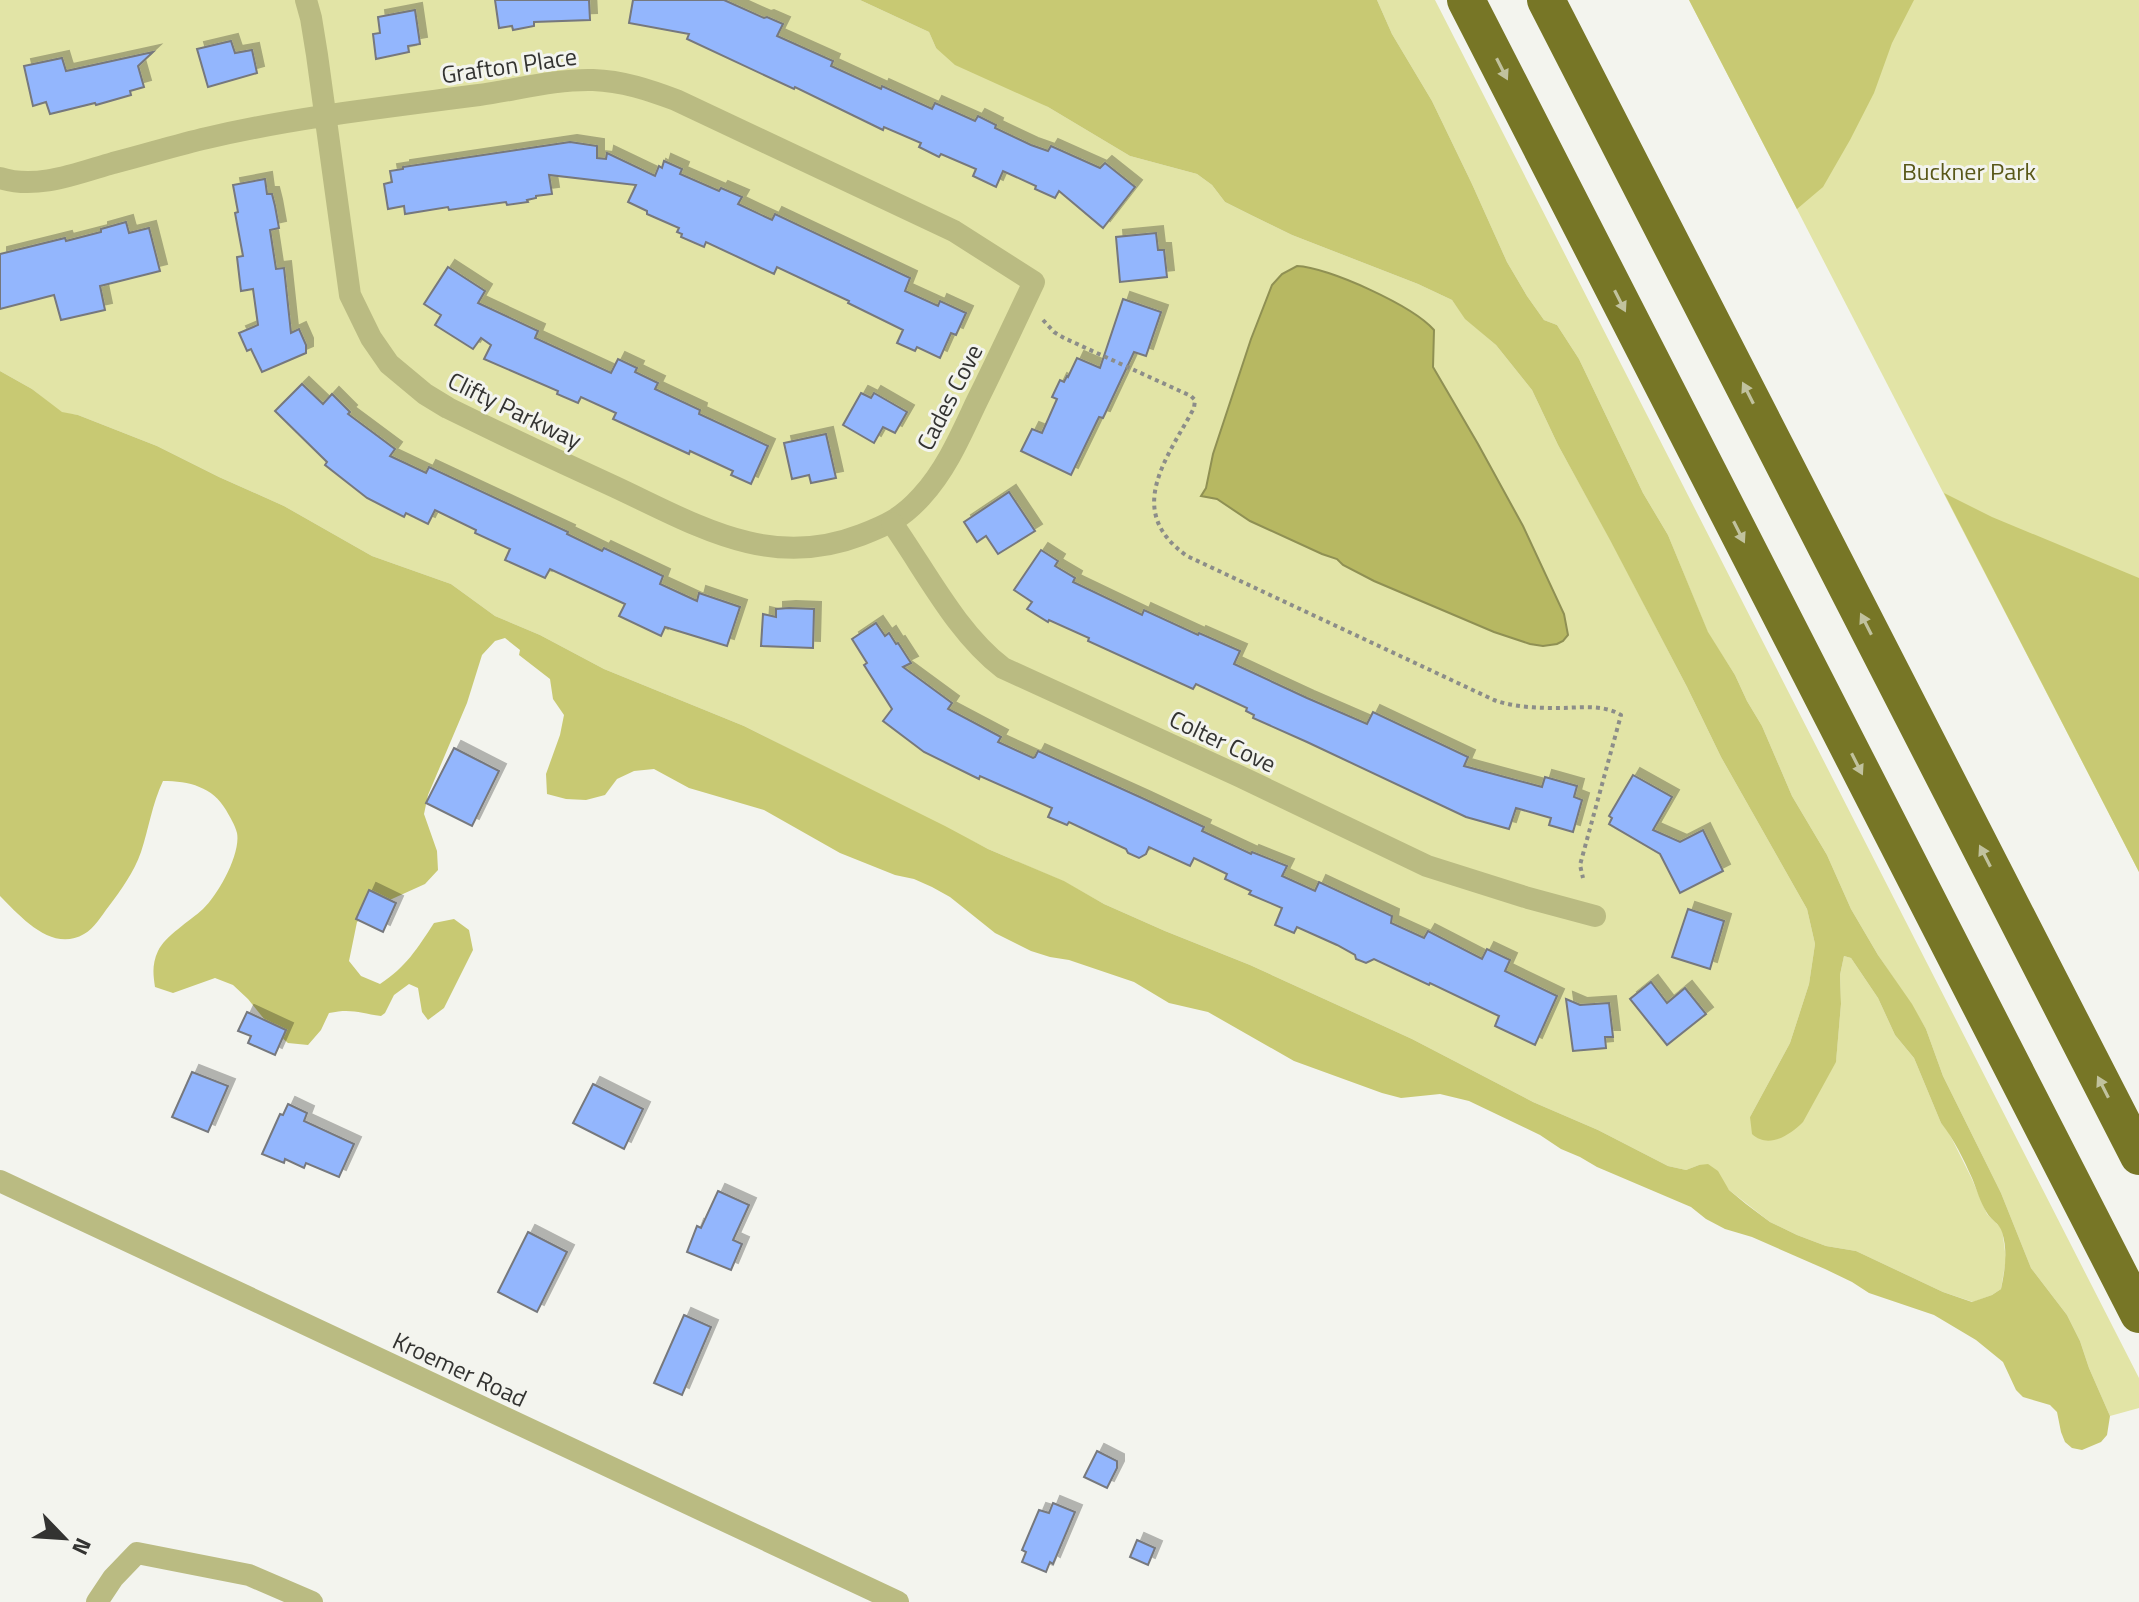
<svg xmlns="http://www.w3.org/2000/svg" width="2139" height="1602" font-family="'Titillium Web',sans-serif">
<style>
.green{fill:#e2e4a6;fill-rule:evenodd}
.forest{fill:#c8c973}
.water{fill:#b7b862;stroke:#8f9053;stroke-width:2}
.building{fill:#93b6fd;stroke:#76787d;stroke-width:2;filter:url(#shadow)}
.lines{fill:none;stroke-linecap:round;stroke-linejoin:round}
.path{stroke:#8c8d89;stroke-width:4;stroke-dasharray:4 4;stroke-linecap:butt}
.minor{stroke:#babb82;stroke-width:22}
.motorway{stroke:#777626;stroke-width:38}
.oneway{fill:#c1c29e}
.labels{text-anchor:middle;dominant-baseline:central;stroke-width:6;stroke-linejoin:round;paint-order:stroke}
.street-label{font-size:24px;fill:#333331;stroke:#f3f4ee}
.park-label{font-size:24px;fill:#595819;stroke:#f3f4ee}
</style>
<defs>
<filter id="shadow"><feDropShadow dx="7" dy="-7" stdDeviation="0" flood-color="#0004"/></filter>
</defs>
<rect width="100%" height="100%" fill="#f3f4ee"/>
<!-- green -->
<g class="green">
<path d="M0 0H860L929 32 936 48 1048 107 1130 156 1197 174 1212 185 1225 202 1251 215 1292 235 1418 284 1452 300 1466 319 1496 345 1532 390 1558 445 1610 539 1687 687 1721 757 1807 909 1815 944 1809 984 1790 1043 1750 1117 1826 1079 1836 1061 1841 1004 1840 975 1844 956 1851 958 1878 998 1895 1035 1914 1058 1941 1123 1948 1131 1971 1177 1987 1214 2002 1229 2006 1259 2001 1289 1992 1295 1973 1302 1943 1292 1856 1251 1826 1246 1797 1235 1770 1222 1729 1190 1722 1181 1699 1165 1686 1170 1668 1166 1598 1130 1533 1102 1412 1039 1250 965 1165 931 1104 904 1063 881 988 849 744 726 604 669 540 635 495 616 451 584 372 556 284 506 219 477 157 446 78 415 62 413 32 389 0 371ZM1434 329 1433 367 1478 444 1523 526 1564 614 1530 644 1493 632 1374 581 1343 565 1337 559 1322 554 1250 521 1217 499 1201 495 1206 488 1213 454 1251 339Z"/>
<path d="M1377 0H1435L2139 1378V1408L2110 1416 2089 1368 2080 1341 2067 1315 2031 1268 2001 1193 1943 1076 1926 1029 1911 1004 1878 955 1851 909 1827 855 1792 796 1762 726 1747 701 1735 675 1708 633 1668 535 1643 493 1579 359 1557 325 1544 320 1527 296 1507 262 1472 184 1432 101 1392 34Z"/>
<path d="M1689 0H2139V872Z"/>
</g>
<!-- forest -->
<g class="forest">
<path d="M860 0H1377L1392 34 1432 101 1472 184 1507 262 1527 296 1544 320 1557 325 1579 359 1643 493 1668 535 1708 632 1735 675 1747 701 1762 726 1792 796 1827 855 1851 909 1878 955 1912 1004 1926 1029 1943 1076 2001 1193 2031 1268 2067 1315 2080 1341 2089 1368 2110 1416 2107 1435 2101 1442 2082 1450 2072 1448 2065 1442 2061 1432 2057 1412 2050 1405 2023 1397 2016 1390 2003 1362 1976 1340 1934 1315 1869 1293 1852 1282 1825 1269 1752 1237 1725 1229 1706 1219 1691 1207 1597 1167 1580 1157 1561 1149 1540 1135 1469 1101 1440 1094 1401 1098 1382 1093 1294 1061 1208 1012 1169 1003 1134 982 1069 960 1050 957 1031 951 995 933 950 897 932 887 914 879 895 875 840 853 764 810 689 788 654 769 634 771 617 779 605 795 586 800 566 799 547 794 546 774 560 735 564 715 553 699 550 679 519 655 520 650 505 638 495 641 482 655 467 703 428 795 424 814 437 851 438 870 425 884 372 908 357 922 349 961 361 976 380 984C406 967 417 949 434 923L454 919 469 930 473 950 444 1008 428 1020 422 1012 418 988 409 984 394 995 385 1013 381 1016C360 1013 351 1008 329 1013L321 1030 308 1045 288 1043 273 1030 248 999 233 985 215 978 173 993 155 987C153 974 152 964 158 951 165 936 190 921 203 909 218 895 241 854 237 833 235 825 230 817 226 810 213 787 189 781 163 781 152 804 149 828 141 852 134 872 121 890 109 906 102 915 94 929 84 934 52 953 21 917 0 896V371L32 389 62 412 78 415 157 446 219 477 284 506 372 556 451 584 495 616 540 635 604 669 744 726 945 826 988 849 1064 881 1104 904 1165 931 1250 965 1412 1039 1533 1102 1598 1130 1668 1166 1686 1170 1699 1165 1708 1164 1718 1171 1729 1190 1746 1204 1770 1222 1797 1235 1826 1246 1856 1251 1943 1292 1972 1302 1992 1295 2001 1289C2005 1270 2008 1251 2002 1232 2000 1224 1991 1220 1987 1213 1980 1202 1977 1190 1972 1178 1964 1160 1954 1139 1941 1123L1914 1058 1895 1035 1878 998 1851 958 1844 956 1840 975 1841 1004 1836 1062 1803 1122C1789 1136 1768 1149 1752 1134L1750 1117 1790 1043 1809 984 1815 944 1807 909 1721 757 1687 687 1610 540 1558 445 1532 390 1496 345 1465 319 1452 300 1418 284 1292 235 1251 215 1225 202 1212 185 1197 174 1130 156 1048 107 955 65 936 48 929 32Z"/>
<path d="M1689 0H1914L1892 43 1874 93 1850 140 1823 187 1797 209Z"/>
<path d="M1944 493 1992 517 2139 578V872Z"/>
</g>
<!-- water -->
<path class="water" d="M1297 266C1328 267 1413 306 1434 330L1433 367 1478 444 1523 526 1564 614 1568 635 1563 641 1557 644 1543 646 1530 644 1494 632 1374 581 1343 565 1337 559 1322 554 1250 521 1217 499 1201 496 1206 488 1213 454 1251 339 1272 285 1282 274Z"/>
<!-- building -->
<g class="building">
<path d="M495 0H589L590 20 534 22V26L513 30 512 26 499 28Z"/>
<path d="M633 0H724L764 18 767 17 783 24 777 36 833 61 831 66 881 89 882 86 932 109 935 103 975 121 978 116 996 125 995 128 1031 145 1048 151 1051 146 1100 168 1105 163 1135 187 1103 228 1059 191 1055 198 1035 189 1036 186 1003 171 996 187 973 176 976 169 941 154 939 157 919 147 921 143 884 127 883 130 795 87 794 89 687 39 689 34 629 23Z"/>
<path d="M415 10 420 44 408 46 409 52 376 59 373 34 380 33 378 17Z"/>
<path d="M231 41 235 53 252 50 257 73 208 87 197 49Z"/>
<path d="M153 52 138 66 144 87 130 91 131 95 96 105 95 103 50 114 46 102 33 106 24 66 62 58 66 71Z"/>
<path d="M570 142 597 146V158L606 159 607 153 655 176 659 166 662 168 664 161 682 169 680 174 719 191 721 188 742 197 738 204 772 220 775 214 910 278 905 291 938 306 940 301 966 313 956 335 951 333 940 358 917 347 915 351 897 343 903 330 848 303 849 301 777 267 774 274 706 242 704 247 681 237 682 234 677 232 679 228 647 214V211L628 202 636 185 549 175 552 194 536 196V198L527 200 528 202 507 205 506 202 449 210 448 207 405 214 404 206 388 209 384 184 392 182 390 171 403 169V167Z"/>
<path d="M265 179 267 194H272L275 206 279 228 270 230 276 269 284 268 291 333 299 329 306 345V353L262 372 251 349 247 351 239 333 258 325 253 289 241 291 237 257 243 256 235 213 238 212 233 185Z"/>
<path d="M126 222 129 233 149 228 160 271 100 286 105 310 61 320 54 295 0 309V254L65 238 66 241 101 232V229Z"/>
<path d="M1156 233 1158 250H1164L1167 277 1120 282 1116 237Z"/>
<path d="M448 267 485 291 478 303 538 331 535 338 611 373 618 359 637 368 635 372 658 383 655 389 700 410 699 414 768 446 751 484 731 475 733 471 690 451 689 454 613 419 616 413 581 397 578 403 557 394 558 391 484 359 491 345 481 338 473 349 435 325 441 315 424 304Z"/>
<path d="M1123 299 1161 312 1146 356 1134 352 1103 418 1099 417 1071 475 1021 451 1032 429 1042 433 1057 399 1052 397 1060 380 1064 382 1067 376 1068 377 1077 358 1100 368Z"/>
<path d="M302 384 323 404 332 394 350 412 348 414 395 449 390 456 426 473 429 467 568 532 567 534 602 551 604 548 663 576 660 584 697 601 699 593 740 607 727 646 665 627 661 636 619 616 625 604 550 569 545 578 505 560 510 549 475 533 476 530 435 510 428 524 406 513 404 517 367 498 325 465 327 462 275 411Z"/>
<path d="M861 393 871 398 874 393 907 412 895 433 883 427 874 443 843 425Z"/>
<path d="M826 434 836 478 811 483 809 475 792 479 784 443Z"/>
<path d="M1009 492 1035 531 998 554 986 536 977 542 964 522Z"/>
<path d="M1041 550 1058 561 1055 566 1075 578 1073 582 1142 615 1144 610 1198 635 1199 633 1240 651 1234 664 1307 698 1367 724 1373 712 1468 757 1464 766 1542 787 1545 777 1577 786 1574 797 1582 800 1573 832 1549 825 1551 818 1516 808 1509 829 1466 817 1307 742 1253 718 1254 715 1246 711 1247 708 1196 684 1193 689 1088 641 1089 638 1049 620 1048 622 1027 609 1032 602 1014 590Z"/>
<path d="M789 608 814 609 813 648 761 646 763 614 776 617V609Z"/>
<path d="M876 623 885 636 889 633 896 644 898 643 911 663 903 667 952 703 948 709 1001 737 998 742 1033 758 1035 757 1038 751 1142 798 1204 827 1202 831 1251 854 1252 852 1287 866 1282 876 1315 891 1319 882 1392 916 1391 923 1424 938 1428 931 1482 959 1487 949 1510 960 1505 971 1557 996 1535 1045 1495 1026 1499 1016 1430 983 1429 985 1374 959 1366 963 1356 959 1355 955 1337 945 1297 927 1294 933 1275 925 1282 908 1249 894 1251 891 1225 879 1227 874 1194 858 1190 866 1149 847 1146 854 1139 858 1128 853 1126 849 1069 822 1067 825 1048 817 1052 808 980 776 979 779 924 752 883 721 892 709 864 665 867 663 852 639Z"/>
<path d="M454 748 499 771 472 826 426 803Z"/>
<path d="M1633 775 1672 797 1653 830 1680 842 1703 830 1723 871 1680 893 1660 854 1609 824 1612 818 1609 816Z"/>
<path d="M369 890 396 903 383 932 356 919Z"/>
<path d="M1688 909 1724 921 1710 969 1672 957Z"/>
<path d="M1651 982 1667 1003 1685 988 1706 1014 1667 1045 1630 999Z"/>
<path d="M1566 999 1580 1005 1609 1003 1613 1037H1605L1606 1048 1573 1051Z"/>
<path d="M247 1012 286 1030 275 1055 248 1043 251 1036 238 1031Z"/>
<path d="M192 1072 228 1086 208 1132 172 1117Z"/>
<path d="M593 1084 643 1109 624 1149 573 1123Z"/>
<path d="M288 1104 307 1113 304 1121 354 1144 339 1177 306 1163 304 1168 285 1159 284 1163 262 1154 280 1114 283 1115Z"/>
<path d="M718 1191 749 1205 733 1240 742 1244 731 1270 687 1252 697 1226 701 1228Z"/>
<path d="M528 1232 567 1252 537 1312 498 1292Z"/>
<path d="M684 1315 711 1327 682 1395 654 1383Z"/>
<path d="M1097 1451 1117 1461V1468L1107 1488 1084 1477Z"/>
<path d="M1053 1503 1075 1512 1053 1564 1050 1562 1046 1572 1022 1562 1026 1552 1022 1550 1039 1510 1049 1513Z"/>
<path d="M1137 1540 1155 1548 1148 1565 1130 1557Z"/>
</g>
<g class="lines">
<!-- path -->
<path class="path" d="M1043 320 1054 332 1064 338 1191 396 1195 400 1194 408C1166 460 1124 511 1187 556L1494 700C1516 708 1541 708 1564 708 1583 707 1605 705 1621 715L1580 865 1583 878"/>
<!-- minor -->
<g class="minor">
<path d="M0 178C37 190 78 173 113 163 145 155 176 145 207 138 296 117 388 107 479 95 516 90 555 79 593 80 623 81 649 90 676 100L954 231 1034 282C1015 322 996 363 976 403 961 435 946 470 921 497 902 518 887 525 861 535 768 571 695 524 613 486 558 461 503 435 448 408L425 394 389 364 371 338 350 295 317 55 311 18 306 0"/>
<path d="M892 523C926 571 956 632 1003 668L1239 776 1427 866 1525 897 1595 916"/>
<path d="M0 1181 898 1602"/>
<path d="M97 1602 113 1578 137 1553 249 1575 312 1602"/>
</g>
<!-- motorway -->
<g class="motorway">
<path d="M1466 0 2139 1314"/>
<path d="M1546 0 2139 1156"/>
</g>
</g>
<!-- one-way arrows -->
<defs><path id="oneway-solid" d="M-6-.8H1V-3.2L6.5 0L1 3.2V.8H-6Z" transform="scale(2)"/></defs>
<g class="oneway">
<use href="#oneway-solid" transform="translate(1502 69) rotate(63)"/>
<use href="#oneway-solid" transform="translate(1620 301) rotate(63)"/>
<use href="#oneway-solid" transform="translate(1748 393) rotate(-117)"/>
<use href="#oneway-solid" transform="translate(1739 532) rotate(63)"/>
<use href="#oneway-solid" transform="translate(1866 624) rotate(-117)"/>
<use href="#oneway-solid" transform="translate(1857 764) rotate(63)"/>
<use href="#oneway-solid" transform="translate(1985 856) rotate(-117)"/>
<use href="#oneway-solid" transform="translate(2103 1087) rotate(-117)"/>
</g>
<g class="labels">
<!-- street labels -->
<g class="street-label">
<text transform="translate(509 65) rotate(-8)">Grafton Place</text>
<text transform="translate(949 397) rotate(-63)">Cades Cove</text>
<text transform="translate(515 410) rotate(26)">Clifty Parkway</text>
<text transform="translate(1223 741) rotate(25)">Colter Cove</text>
<text transform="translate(460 1369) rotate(25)">Kroemer Road</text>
</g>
<!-- park labels -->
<g class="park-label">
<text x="1969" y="171">Buckner Park</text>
</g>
</g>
<!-- north arrow -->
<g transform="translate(64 1538) rotate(115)" stroke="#f3f4ee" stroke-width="6" paint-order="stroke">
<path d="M0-6L14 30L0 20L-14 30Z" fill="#333331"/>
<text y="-12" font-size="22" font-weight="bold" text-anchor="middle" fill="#333331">N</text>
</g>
</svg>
